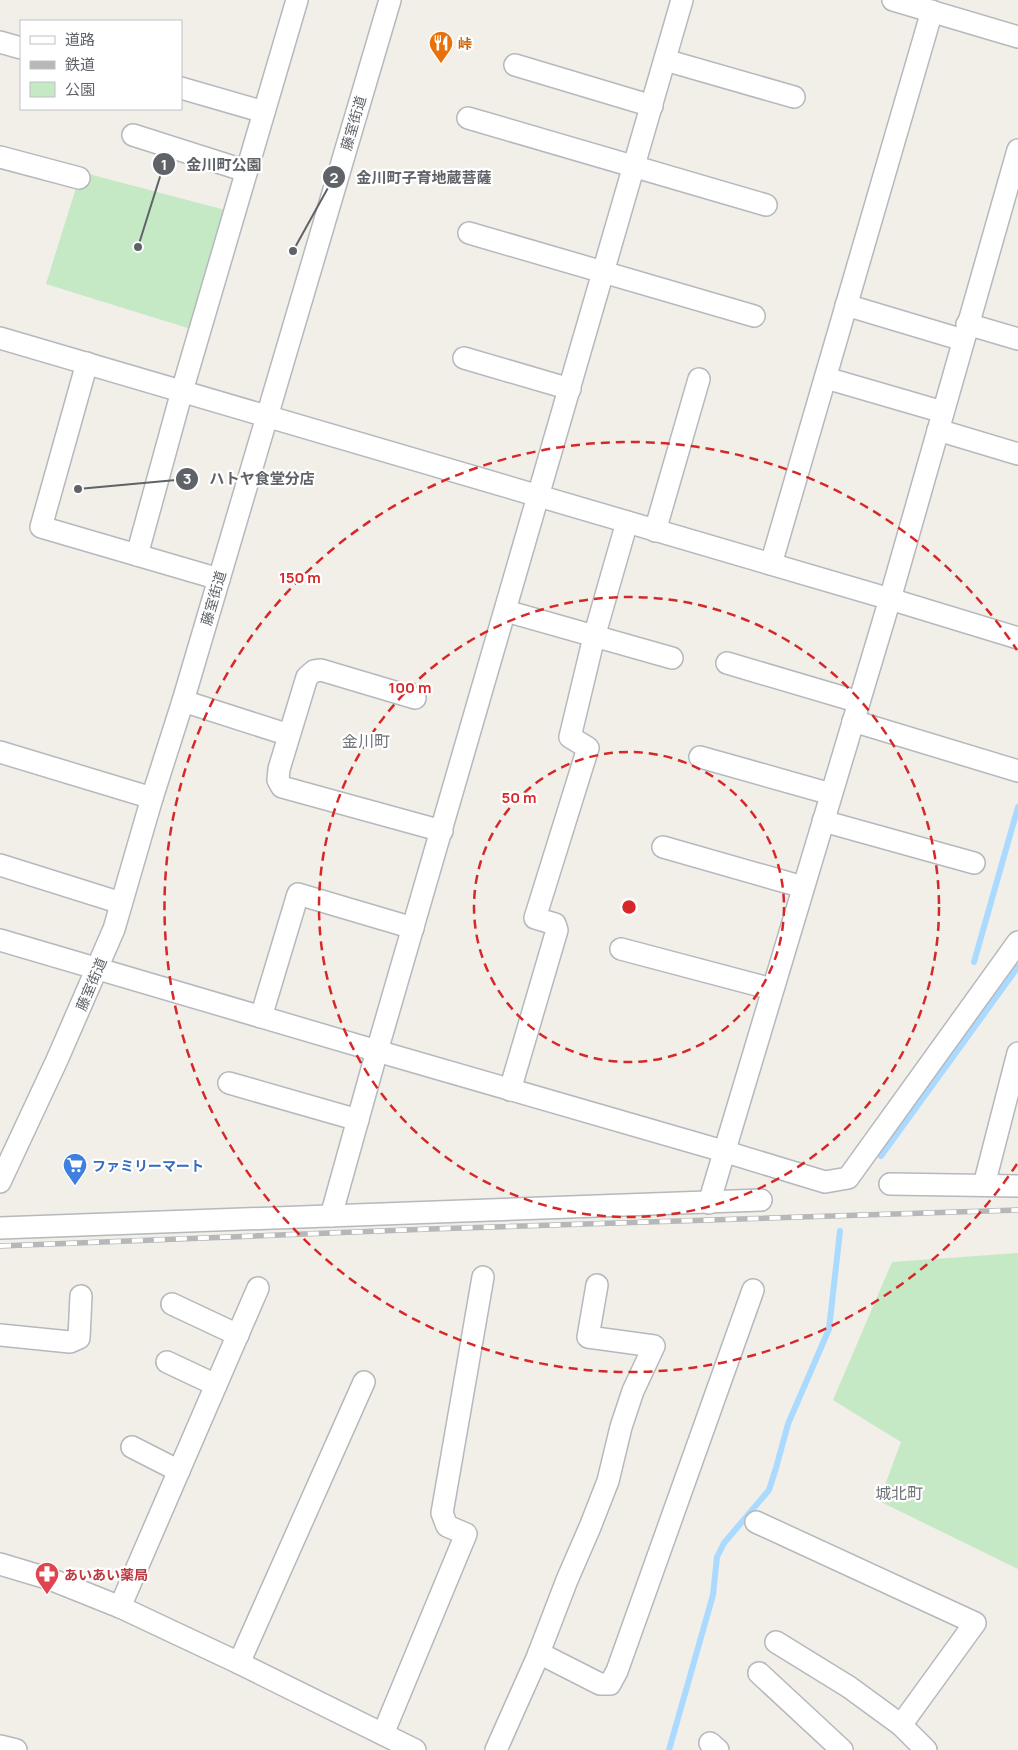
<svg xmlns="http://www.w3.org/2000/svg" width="1018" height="1750" font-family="Manrope,'Noto Sans JP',sans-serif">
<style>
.green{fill:#c5e8c5}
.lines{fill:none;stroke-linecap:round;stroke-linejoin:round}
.stream{stroke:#aadaff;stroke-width:6}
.street-casing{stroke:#b5b8bc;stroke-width:24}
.street{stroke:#fff;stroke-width:21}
.rail-casing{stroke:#b6b7b8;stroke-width:5.5}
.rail{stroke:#fff;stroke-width:4;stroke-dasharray:11;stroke-linecap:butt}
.ring{fill:none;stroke:#d62828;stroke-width:2.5;stroke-dasharray:9 6}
.labels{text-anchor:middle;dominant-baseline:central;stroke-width:4.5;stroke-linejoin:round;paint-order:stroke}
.food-label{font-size:14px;font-weight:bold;fill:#c56008;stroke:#fff;text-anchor:start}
.street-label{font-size:14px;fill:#5f6368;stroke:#fff}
.shop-label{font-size:14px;font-weight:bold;fill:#366cbe;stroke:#fff;text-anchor:start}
.health-label{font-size:14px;font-weight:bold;fill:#be3a42;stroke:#fff;text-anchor:start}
.quarter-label{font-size:16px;fill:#70757a;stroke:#fff}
.centre{fill:#d62828;stroke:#fff;stroke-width:2.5}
.ring-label{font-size:15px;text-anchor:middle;font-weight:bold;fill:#d62828;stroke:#fff;stroke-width:4.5;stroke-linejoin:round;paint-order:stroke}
.leader{fill:none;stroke:#5f6368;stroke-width:2}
.callout-dot{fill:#5f6368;stroke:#fff;stroke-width:2}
.mark-label{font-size:15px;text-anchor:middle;font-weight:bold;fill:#fff}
.callout-label{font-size:15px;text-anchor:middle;font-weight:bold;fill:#5f6368;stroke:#fff;stroke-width:4.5;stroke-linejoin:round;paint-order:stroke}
</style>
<rect width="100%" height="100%" fill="#f1efe8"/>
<!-- green -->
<g class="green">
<path d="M81 172 229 211 194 330 46 284Z"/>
<path d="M1018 1253V1569L879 1501 901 1442 833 1400 892 1262Z"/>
</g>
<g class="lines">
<!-- stream -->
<g class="stream">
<path d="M974 962 1018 807"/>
<path d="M881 1156 1018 967"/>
<path d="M669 1750 713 1595 717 1557 724 1543 769 1490 776 1468 788 1424 829 1329 840 1231"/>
</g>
<defs>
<g id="street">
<path d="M893 0 1018 37"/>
<path d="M0 42 21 48"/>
<path d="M665 60 794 97"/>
<path d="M515 65 652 106"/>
<path d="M181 88 264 112"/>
<path d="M468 118 766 205"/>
<path d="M133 135 246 171"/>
<path d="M0 157 79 178"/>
<path d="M469 233 754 316"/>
<path d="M846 305 963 340"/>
<path d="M967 324 1018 339"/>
<path d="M0 338 890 599 1018 638"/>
<path d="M464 358 570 389"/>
<path d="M87 363 41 527 219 579"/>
<path d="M826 378 943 412"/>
<path d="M938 430 1018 454"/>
<path d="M655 531 699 379"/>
<path d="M137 555 182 391 297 0"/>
<path d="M771 564 932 11"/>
<path d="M506 611 672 658"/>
<path d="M727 663 859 702"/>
<path d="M415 698 321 670 314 671 307 677 279 769 278 780 282 787 442 831"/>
<path d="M183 701 289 735"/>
<path d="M853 721 1018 771"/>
<path d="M0 752 152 798"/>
<path d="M700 757 831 794"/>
<path d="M823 821 974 863"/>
<path d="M663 847 803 887"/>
<path d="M0 865 121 903"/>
<path d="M0 940 377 1051 723 1151 825 1182 848 1178 1018 942"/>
<path d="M621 949 772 989"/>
<path d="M261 1017 298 894 413 928"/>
<path d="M229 1083 358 1120"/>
<path d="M510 1090 557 930 555 924 535 918 588 748 570 737 594 637 627 522"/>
<path d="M0 1182 57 1060 114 929 152 798 183 701 390 0"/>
<path d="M890 1184 1018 1186"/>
<path d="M984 1185 1018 1053"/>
<path d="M709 1203 890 599 1018 150"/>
<path d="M331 1216 377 1051 682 0"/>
<path d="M0 1228 761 1200"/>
<path d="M172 1304 238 1335"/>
<path d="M0 1335 70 1342 79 1338 81 1296"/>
<path d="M167 1362 216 1385"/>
<path d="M132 1447 179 1471"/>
<path d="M756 1522 975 1623 901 1725"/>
<path d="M0 1564 50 1579 120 1607 239 1663 415 1750"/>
<path d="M120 1607 258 1288"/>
<path d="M776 1642 849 1687 901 1725 926 1750"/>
<path d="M539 1653 600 1684H610L617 1671 753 1290"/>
<path d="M239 1663 364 1382"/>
<path d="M759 1673 842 1750"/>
<path d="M383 1734 466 1534 447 1526 442 1513 483 1277"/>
<path d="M710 1743 718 1750"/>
<path d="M0 1746 16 1750"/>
<path d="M496 1750 537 1658 567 1580 590 1527 608 1481 621 1427 633 1391 654 1346 588 1337 597 1285"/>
</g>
</defs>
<!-- street casing -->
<use href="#street" class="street-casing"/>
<!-- street -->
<use href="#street" class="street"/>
<defs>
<path id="rail" d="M0 1246 430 1229 1018 1210"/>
</defs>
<!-- rail casing -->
<use href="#rail" class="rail-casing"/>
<!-- rail -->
<use href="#rail" class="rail"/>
</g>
<!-- distance rings -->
<g class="ring">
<circle cx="629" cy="907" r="155"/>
<circle cx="629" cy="907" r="310"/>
<path d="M1017 1164A465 465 0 1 1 1017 650"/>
</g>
<!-- icons -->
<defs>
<symbol id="restaurant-pin" viewBox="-11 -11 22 30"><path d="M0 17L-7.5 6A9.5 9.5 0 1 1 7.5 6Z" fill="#e8710a" stroke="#fff"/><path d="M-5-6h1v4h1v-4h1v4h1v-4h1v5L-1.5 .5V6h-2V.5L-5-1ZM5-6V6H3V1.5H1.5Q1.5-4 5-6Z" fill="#fff"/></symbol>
<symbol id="supermarket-pin" viewBox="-11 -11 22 30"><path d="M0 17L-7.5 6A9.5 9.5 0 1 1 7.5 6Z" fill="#3f7fe0" stroke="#fff"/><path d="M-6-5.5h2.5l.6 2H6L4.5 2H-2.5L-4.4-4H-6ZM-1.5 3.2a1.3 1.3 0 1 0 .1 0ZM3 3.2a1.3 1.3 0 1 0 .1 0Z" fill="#fff"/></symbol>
<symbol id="pharmacy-pin" viewBox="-11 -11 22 30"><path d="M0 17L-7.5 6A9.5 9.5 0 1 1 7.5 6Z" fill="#e0444e" stroke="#fff"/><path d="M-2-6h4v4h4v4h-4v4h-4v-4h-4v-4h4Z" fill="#fff"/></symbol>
</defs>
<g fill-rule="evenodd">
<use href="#restaurant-pin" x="427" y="29" width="28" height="38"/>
<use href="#supermarket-pin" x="61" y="1151" width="28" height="38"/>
<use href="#pharmacy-pin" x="33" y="1560" width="28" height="38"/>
</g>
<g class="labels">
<!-- food labels -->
<g class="food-label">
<text x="458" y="43">峠</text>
</g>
<!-- street labels -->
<g class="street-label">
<text transform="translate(353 123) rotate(-74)">藤室街道</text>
<text transform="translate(213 598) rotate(-74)">藤室街道</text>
<text transform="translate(91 984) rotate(-67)">藤室街道</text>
</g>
<!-- shop labels -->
<g class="shop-label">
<text x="92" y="1165">ファミリーマート</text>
</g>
<!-- health labels -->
<g class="health-label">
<text x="64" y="1574">あいあい薬局</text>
</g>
<!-- quarter labels -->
<g class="quarter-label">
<text x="366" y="741">金川町</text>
<text x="899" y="1493">城北町</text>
</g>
</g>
<circle cx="629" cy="907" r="8" class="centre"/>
<g class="ring-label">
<text x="300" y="583">150 m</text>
<text x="410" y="693">100 m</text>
<text x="519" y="803">50 m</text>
</g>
<!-- callouts -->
<path class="leader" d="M138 247L164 164M293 251L334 177M78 489L187 479"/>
<g class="callout-dot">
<circle cx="138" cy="247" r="5"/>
<circle cx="293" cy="251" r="5"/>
<circle cx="78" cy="489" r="5"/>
<circle cx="164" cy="164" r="12"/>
<circle cx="334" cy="177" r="12"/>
<circle cx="187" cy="479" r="12"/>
</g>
<g class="mark-label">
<text x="164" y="170">1</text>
<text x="334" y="183">2</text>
<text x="187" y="484">3</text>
</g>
<g class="callout-label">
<text x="224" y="170">金川町公園</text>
<text x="424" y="183">金川町子育地蔵菩薩</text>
<text x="262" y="484">ハトヤ食堂分店</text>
</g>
<!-- legend -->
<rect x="20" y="20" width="162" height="90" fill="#ffffff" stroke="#bfc1c3"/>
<rect x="30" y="36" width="25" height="8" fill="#ffffff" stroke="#bfc1c3"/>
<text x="65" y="45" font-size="15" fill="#5f6368">道路</text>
<rect x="30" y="61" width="25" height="8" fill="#b6b7b8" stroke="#bfc1c3"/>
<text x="65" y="70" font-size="15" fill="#5f6368">鉄道</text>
<rect x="30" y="82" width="25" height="15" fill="#c5e8c5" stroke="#bfc1c3"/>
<text x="65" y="95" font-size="15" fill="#5f6368">公園</text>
</svg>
